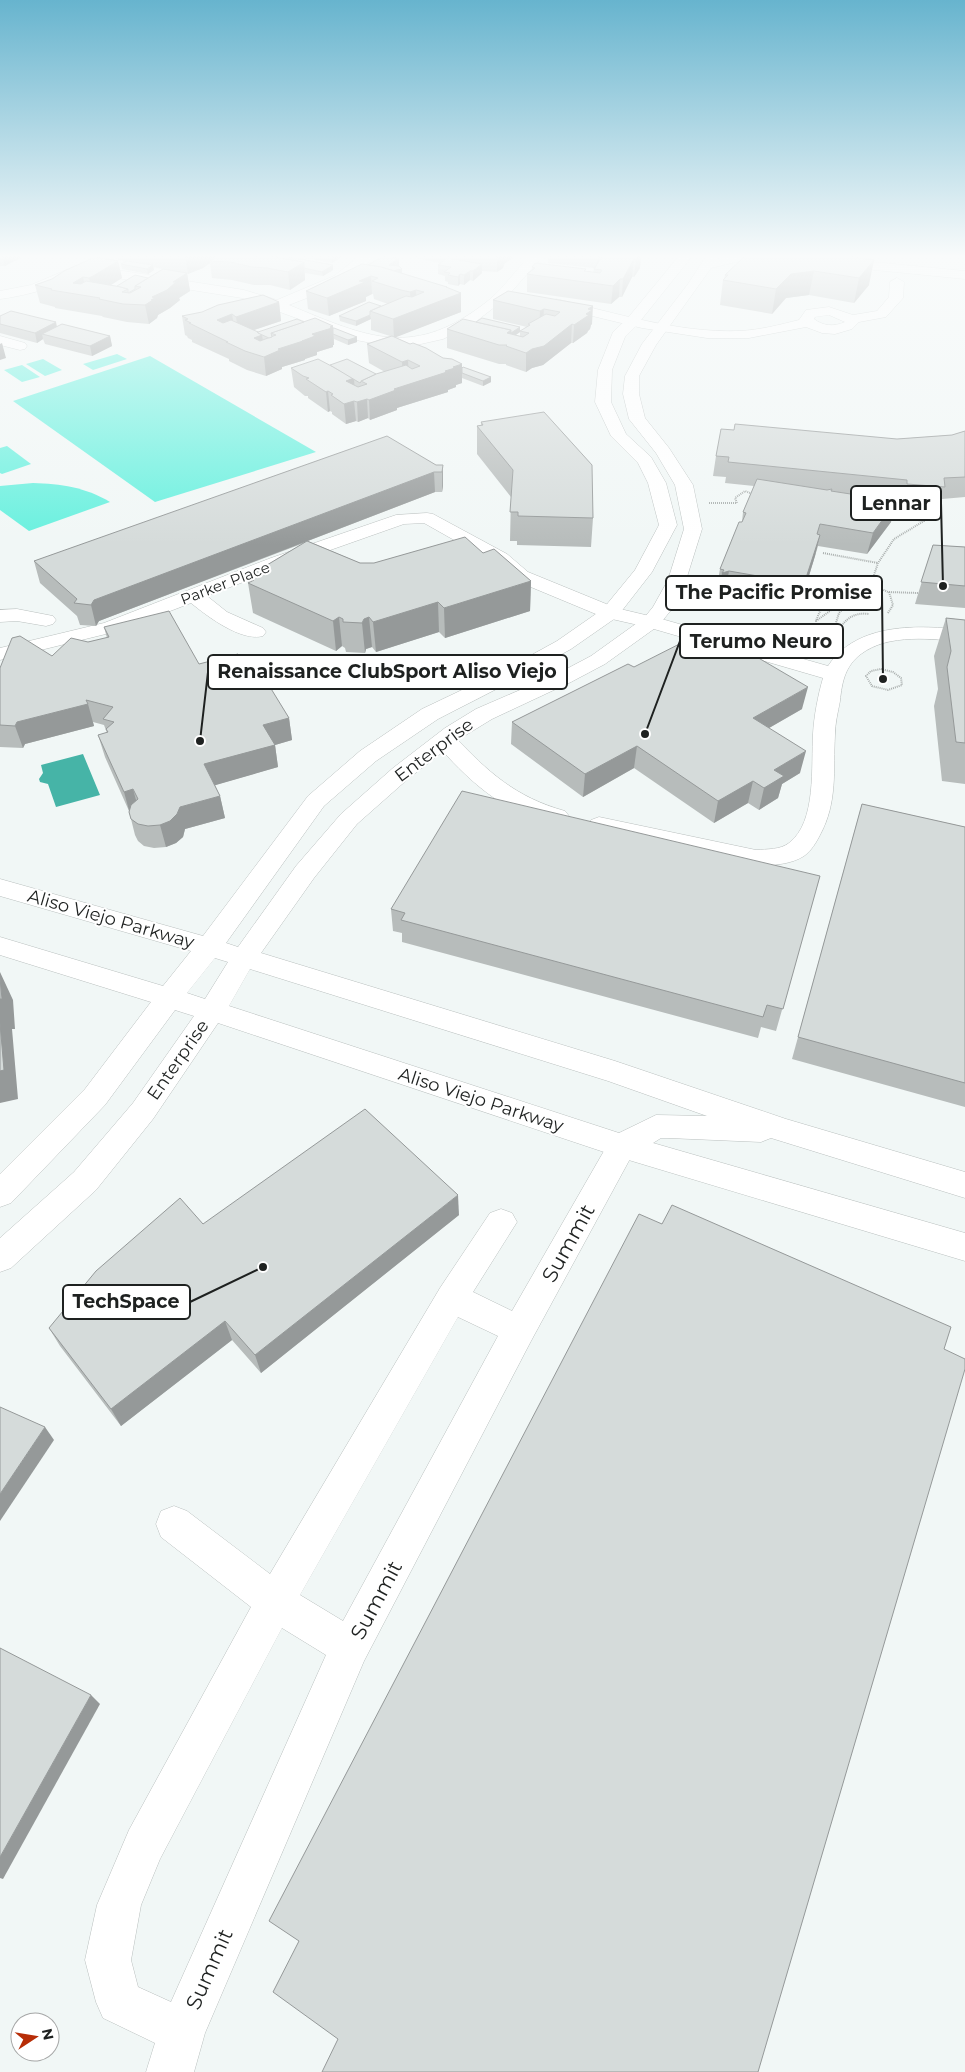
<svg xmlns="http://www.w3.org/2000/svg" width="965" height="2072" font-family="Montserrat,sans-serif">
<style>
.green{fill:#66f0de}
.water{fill:#46b4a7}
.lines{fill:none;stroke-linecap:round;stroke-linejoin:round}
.minor-casing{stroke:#bac0bf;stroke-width:1}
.major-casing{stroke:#bac0bf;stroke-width:1}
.path{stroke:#a9aead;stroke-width:2;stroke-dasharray:1 1;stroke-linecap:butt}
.minor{fill:#fff;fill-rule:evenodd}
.major{fill:#fff;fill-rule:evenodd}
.wall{fill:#b7bcbb}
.shaded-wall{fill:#959999}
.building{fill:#d5dbda;stroke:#959999}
.labels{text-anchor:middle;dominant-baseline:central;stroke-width:4;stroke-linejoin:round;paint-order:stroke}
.far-street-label{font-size:15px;fill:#1e2120;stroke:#fff}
.street-label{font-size:18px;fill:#1e2120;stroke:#fff}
.near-street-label{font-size:21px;fill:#1e2120;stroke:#fff}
.leader{fill:none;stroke:#1e2120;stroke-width:2}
.callout-dot{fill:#1e2120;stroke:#fff;stroke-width:2}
.callout{fill:#fff;stroke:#1e2120;stroke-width:2}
.callout-label{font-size:19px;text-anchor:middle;font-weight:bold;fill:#1e2120}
</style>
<rect width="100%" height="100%" fill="#f1f7f6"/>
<!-- green -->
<g class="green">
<path d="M117 354 127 359 93 370 83 364Z"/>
<path d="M150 356 316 452 155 502 13 401Z"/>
<path d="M43 359 62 370 45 376 26 364Z"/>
<path d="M22 365 40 377 22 382 4 370Z"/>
<path d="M7 446 31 464 2 474 0 473V448Z"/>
<path d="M33 483C61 484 85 487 110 502L29 531 0 510V486Z"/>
</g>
<!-- water -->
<path class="water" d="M83 754 100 795 56 807 48 784 40 782 39 779 43 773 41 765Z"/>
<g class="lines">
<defs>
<g id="minor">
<path d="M361 255H374C354 282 319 293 289 305 369 338 414 360 489 300 505 287 516 269 531 255H544L505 299 470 326 443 339 412 346H387L356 340 242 298 85 273 79 269 85 265 244 290 277 300 334 276Z"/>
<path d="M69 269 76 273C64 287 18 297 0 299V291L31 285Z"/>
<path d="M897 278 904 282 903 298 886 317 859 322 852 329 835 334 822 333 806 327 749 338H707L642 328 551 306 549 303 556 299C616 313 677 333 739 331 760 330 779 325 799 320L806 310 829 307 853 315 877 311 889 297 890 282ZM829 315 845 322C834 327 823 326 814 319L815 317Z"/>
<path d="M0 336 25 343 27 346 25 349 20 350 0 345Z"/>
<path d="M427 513 433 514 507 554 528 572 616 608 658 618 828 666C857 622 919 625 965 630V642C932 639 889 633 861 654 845 666 842 682 840 701 838 712 835 723 835 735 833 770 838 802 820 835 816 843 811 851 804 856 790 865 772 865 756 866L599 833 591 830 587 825 591 820 599 817 756 850C767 849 780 850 789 843 817 822 811 765 813 734 814 716 818 695 823 678L647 627 603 617 514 580 493 562 424 523 404 524 285 566 207 596 227 612 263 628 266 632 263 636C241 642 207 616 191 603L118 631 0 660V648L104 623 271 558 396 515Z"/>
<path d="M17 609 53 616 56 620 53 624 46 626 17 621 0 622V610Z"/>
<path d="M445 733 453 735C488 772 515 797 565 811L569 816 565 821C556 824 549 821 539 819 496 807 466 777 437 745L434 740 437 735Z"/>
<path d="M622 1134 632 1137 637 1146 531 1341 364 1661 205 2033 194 2072H146L155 2043 103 2018 96 2002 85 1960 97 1905 129 1830 251 1607 161 1537 156 1524 161 1511 174 1506 187 1511 270 1574 440 1288 490 1213 501 1209 512 1213 517 1222 473 1292 512 1311 612 1137ZM458 1317 498 1336 343 1621 300 1595ZM282 1628 326 1655 171 2002 138 1987 131 1960 141 1905 160 1859Z"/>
</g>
<path id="major" d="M680 255H693L637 325 625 337 612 370 611 402 626 434 651 457 666 483 677 525 652 572 617 617 571 649 520 677 438 719 376 761 324 806 226 943 238 947 296 866 341 814 393 768 445 728 476 709 557 674 591 656 644 618 653 607 668 580 684 529 675 485 656 453 629 419 623 394 625 376 642 344 688 284 707 255H719L717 259 733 255H802L965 271V279L775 260H744L711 268 656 345 639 376V394L645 418 669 448 693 485 702 529 686 580 672 609 658 626 605 664 571 682 492 719 461 738 409 778 357 824 314 878 261 953 615 1061 786 1119 965 1172V1198L771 1138 761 1142 668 1138H661L653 1143 965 1233V1261L622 1158 218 1023 153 1119 96 1190 11 1268 0 1272V1238L74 1172 133 1103 194 1016 175 1010 105 1105 11 1203 0 1207V1174L85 1089 151 1002 0 955V937L163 986 191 951 0 896V879L203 936 308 796 360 751 422 709 506 669 557 641 603 609 635 570 659 525 648 483 638 463 611 436 595 402 598 370 613 332 627 319ZM215 958 228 962 205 999 187 993ZM250 969 608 1081 707 1116 656 1115 619 1133 229 1006Z"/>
</defs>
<!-- minor casing -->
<use href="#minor" class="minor-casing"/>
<!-- major casing -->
<use href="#major" class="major-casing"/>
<!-- path -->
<g class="path">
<path d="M709 503H737L735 498 745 491 755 495"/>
<path d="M888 516 924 521 894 539 878 563 871 584 888 592 918 593"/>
<path d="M823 553 878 563"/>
<path d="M866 598 871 584C844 586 825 594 816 621L834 608 849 602 839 613 834 629 839 630C846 618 855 612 869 614"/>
<path d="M888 613 893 605 889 592"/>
<path d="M881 669 893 672 901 678 902 685 888 690 872 686 866 676 871 671Z"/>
</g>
<!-- minor -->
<use href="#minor" class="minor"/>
<!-- major -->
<use href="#major" class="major"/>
</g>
<!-- wall -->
<g class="wall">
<path d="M0 255H26L5 266H0Z"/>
<path d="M117 255H282L279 258 333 270 323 276 305 273V280L290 290 270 285H254L232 280 212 278 210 263 203 268 187 274 190 291 179 298 180 300 170 308 158 315 157 318 149 324 127 322 103 317 102 316 55 308V307L40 303 35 285 118 261 122 278 111 285 117 286 148 278 163 269 153 267 154 270 148 274 122 269 121 264 126 262 118 260Z"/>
<path d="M290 255H345L332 263Z"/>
<path d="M401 255H517L504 264 503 268 497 272 482 271V273L473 281 470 280 464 285 460 284 458 286 448 284V282L445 281V276L438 274V265L440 263Z"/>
<path d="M548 255H641L640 268 634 277H632L622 297H619L611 304 527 292V274L532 270V267L582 268 586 269 585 272 593 273 594 268 548 263Z"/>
<path d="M841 255 869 285 854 303 809 295 786 298 772 314 720 305 723 280 724 279 725 275Z"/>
<path d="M368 265 399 266 402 269V273L447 288 461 293V312L395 337 410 344 443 358 462 368 491 377V382L483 386 462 378V383L456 385V387L448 390V392L400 407 397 408V410L370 420 368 418 358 422 356 421 346 424 332 414V412L330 411 328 412 308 398V396H305L294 387 291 368 330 365 376 374 385 372 369 363 367 344 390 336 371 330V319L356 326 340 321 339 316 381 306 388 304 374 299 373 294H372L366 297V301L329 316 308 309 306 291Z"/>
<path d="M508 291 592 324 591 325 590 329 588 331 587 333 573 343H571L543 365 532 368 526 372 506 365V364H499L447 348V329L520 327V332L516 335 520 336V331L527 327 493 319V300Z"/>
<path d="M279 302 281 321 254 330 258 332 304 322 333 326V328L357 337V342L348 345 334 339V345H333V347L317 352V355L305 359V360L282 367V369L266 376 247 370 229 361V359L192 342V340L188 338 187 336 185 335 182 316Z"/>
<path d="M0 316 110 336 112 346 92 356 45 344 43 339 37 343 0 333Z"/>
<path d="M481 422 593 518 591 547 517 545V541H510L511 497 477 454V426L481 425Z"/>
<path d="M734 430 897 439 952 435 965 431V497L942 499 939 508 902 504V500L874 498 891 522 867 554 818 546 815 556 800 605 725 592 719 595 720 591H716L720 569 742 522 743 512 754 486 725 483 726 477 713 476 716 456Z"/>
<path d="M436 465H443V486L442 492H435L308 541 360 563H374L483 553 531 581 530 611 445 638 439 632 376 652 372 647 366 649 365 653 346 652 345 648 342 646 336 651 253 613 247 577 304 543 99 621 96 626 80 625 77 616 40 583 34 561Z"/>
<path d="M933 545 965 547V608L915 604Z"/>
<path d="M946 618 965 620V784L942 781 934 706 938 689 934 656Z"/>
<path d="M104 627 199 664 252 677 289 718 292 740 275 745 278 767 215 785 220 796 225 818 185 829 183 837 176 843 166 847 154 848 144 846 138 841 135 835 129 811 105 757 98 735 107 733 104 725 93 722 94 726 25 744 23 748 0 747V668L52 656 88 642 107 638Z"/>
<path d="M634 667 802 709 769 728 800 773 782 784 778 798 759 810 748 803 714 823 634 768 583 797 511 744 512 722Z"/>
<path d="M862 804 965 827V1107L792 1059Z"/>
<path d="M820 876 776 1031 761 1027 758 1038 402 942V933L393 931 391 909Z"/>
<path d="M459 1215 261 1373 232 1340 121 1426 60 1346 49 1328 203 1224Z"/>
</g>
<!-- shaded-wall -->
<g class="shaded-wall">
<path d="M2 255H26L5 266Z"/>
<path d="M189 255H218L210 261V263L203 268 188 274 185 256Z"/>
<path d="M255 255H282L278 258 257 267Z"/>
<path d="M331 255H345L332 263Z"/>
<path d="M497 255H517L504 264 503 268 497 272Z"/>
<path d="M598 255H600L599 266 597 269Z"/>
<path d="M639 255H641L640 268 634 277 636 259Z"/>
<path d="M399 258V268L402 269V278L389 265Z"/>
<path d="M634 259 632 277 622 297 623 279Z"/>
<path d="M874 260 869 285 854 303 859 278Z"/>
<path d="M118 261 122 278 93 296 89 278Z"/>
<path d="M304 262 305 280 290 290 288 272Z"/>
<path d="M482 264V273L473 281V271Z"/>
<path d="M153 265 154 270 148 274 147 269Z"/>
<path d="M333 265V270L323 276 322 272Z"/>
<path d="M470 271V280L464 285V275Z"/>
<path d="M814 271 809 295 786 298 772 314 776 289 791 274Z"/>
<path d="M187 273 190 291 179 298 180 300 170 308 158 315 157 318 149 324 145 305 152 297 173 282Z"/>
<path d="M460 274V284L458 286V277Z"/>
<path d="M371 276 372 294 366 297V301L329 316 327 298 359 281Z"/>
<path d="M83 277 87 295 73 283Z"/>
<path d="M620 279 619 297 611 304 613 286Z"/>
<path d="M447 287V298L461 293V312L394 338 393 319Z"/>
<path d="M416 290 417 308 411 311 410 292Z"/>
<path d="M279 302 281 321 239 335 236 317Z"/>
<path d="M593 306 592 324 591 325 590 329 588 331 587 333 573 343 574 325 588 309Z"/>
<path d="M544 309 543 327 539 329 540 311Z"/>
<path d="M232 314 235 333 219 338 217 320Z"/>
<path d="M370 315 371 319 356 326V321Z"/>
<path d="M56 322 58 332 42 334 43 339 37 343 35 333Z"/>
<path d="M572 324 571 343 543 365 532 368 526 372V353Z"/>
<path d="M333 326 334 345H333V347L317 352V355L305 359V360L282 367V369L266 376 264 357 278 349 302 341 312 334Z"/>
<path d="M520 327V332L511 338 507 333 511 330Z"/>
<path d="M257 332H258L262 335 265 354 254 338Z"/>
<path d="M110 336 112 346 92 356 90 346Z"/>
<path d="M357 337V342L348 345V340Z"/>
<path d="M2 343 6 358 0 360V344Z"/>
<path d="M408 360 409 379 403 381 402 362Z"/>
<path d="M462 364V383L456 385V387L448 390V392L400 407 397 408V410L370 420 369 400 394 389 445 371 453 367Z"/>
<path d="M491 377V382L483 386V381Z"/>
<path d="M354 378 355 398 346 381Z"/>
<path d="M328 391 330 411 328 412 326 392Z"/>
<path d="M367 399 368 418 358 422 357 402Z"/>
<path d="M354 401 356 421 346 424 344 404Z"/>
<path d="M443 465V486L442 492V472Z"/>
<path d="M434 472 435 492 99 621 96 626 91 605 94 600Z"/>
<path d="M896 501 891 522 867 554 873 533Z"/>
<path d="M820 535 815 556 800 605 804 584Z"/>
<path d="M729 571 725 592 719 595 722 573Z"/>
<path d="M531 581 530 611 445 638 444 608Z"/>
<path d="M438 602 439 632 376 652 373 622Z"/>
<path d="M339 617 342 646 336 651 333 621Z"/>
<path d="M369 617 372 647 366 649 365 653 362 623 364 619Z"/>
<path d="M808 687 802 709 748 740 753 718Z"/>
<path d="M88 704 94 726 25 744 23 748 15 726 17 722Z"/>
<path d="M289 718 292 740 275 745 278 767 209 787 204 764 263 725Z"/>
<path d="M637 746 634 768 583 797 585 774Z"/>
<path d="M806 751 800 773 782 784 778 798 759 810 764 788 774 770Z"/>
<path d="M753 781 748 803 714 823 718 801Z"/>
<path d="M133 789 139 811 130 814 124 792Z"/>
<path d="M220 796 225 818 185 829 183 837 176 843 166 847 160 825 180 807Z"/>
<path d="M0 972 13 1000 15 1029H12L18 1099 0 1103Z"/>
<path d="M458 1195 459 1215 261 1373 255 1355Z"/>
<path d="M225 1321 232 1340 121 1426 111 1409Z"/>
<path d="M45 1427 54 1440 0 1521V1494Z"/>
<path d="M91 1695 100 1704 3 1879 0 1878V1857Z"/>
</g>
<!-- building -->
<g class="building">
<path d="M177 255H189L185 256Z"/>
<path d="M218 255H246L257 257 260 255H263L304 262 288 272 267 268 252 267 230 262 210 261Z"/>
<path d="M603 255H639L636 259H634L623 279H620L613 286 527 274 535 268 532 267 535 263 586 269 584 271 600 273 602 270 594 269Z"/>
<path d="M746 255H841L874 260 859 278 814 271 791 274 776 289 723 280 728 275H725Z"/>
<path d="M383 256 399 258 389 265 399 266 402 269 396 270 395 271 381 267 368 265Z"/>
<path d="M95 257 118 261 93 276 89 278 83 277 73 283 81 284 86 281 121 287 128 289 122 292 130 293 141 287 135 286 163 269 187 273 173 282H176L167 290 152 297 155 298 151 300H153L145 305 123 304 99 299 100 298 51 290 52 289 35 285 52 279 64 271Z"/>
<path d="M289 257 333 265 322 272 304 268V262L286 259Z"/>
<path d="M447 258 482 264 473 271H470L464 275 460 274 458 277 448 275 450 273 444 272 451 267 438 265Z"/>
<path d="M127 261 153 265 147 269 121 264Z"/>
<path d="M362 264 381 267 447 287H446L461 293 393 319 370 311 406 296 412 297 424 292 416 290 410 292 401 290 372 281 378 278 371 276 359 281 365 282 327 298 306 291Z"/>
<path d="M135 275 148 278 135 286V289L128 293V289L117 286Z"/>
<path d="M508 291 593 306 588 309 592 310 586 314 589 315 574 325 572 324 544 346 532 349 526 353 506 346 507 345H499L447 329 463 319 511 330 507 333 523 337 529 333 520 331 530 325 528 324 546 314 555 316 560 312 544 309 540 311 493 300Z"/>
<path d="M263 295 279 302 236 317 232 314 217 320 223 323 231 320 258 332H257L262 335 254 338 260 341 276 335 271 333 315 318 333 326 330 327 332 328 312 334 315 336 302 341H303L278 349 280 350 264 357 245 351 226 342H228L189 323H191L185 320 188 319 182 316 202 312 218 305Z"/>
<path d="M369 302 381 306 370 311V315L356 321 339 316Z"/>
<path d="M11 311 56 322 35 333 0 324V316Z"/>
<path d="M482 318 520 327 511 333V330L476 322Z"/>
<path d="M297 319 304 322 271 333 272 337 269 338 258 333V332Z"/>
<path d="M62 324 110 336 90 346 42 334Z"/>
<path d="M333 328H334L357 337 348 340 333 334Z"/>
<path d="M392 336 410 344 413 343 426 348 443 358 452 359 462 364 453 367 455 368 445 371 447 372 394 389 396 390 369 400 367 399 357 402 354 401 344 404 331 395 333 394 328 391 326 392 306 379 309 378 303 376 291 368 318 359 354 378 346 381 358 387 367 384 361 381 376 374 406 365 412 369 420 366 408 360 402 362 367 344Z"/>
<path d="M347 359 376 374 361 381V382L360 383 330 365Z"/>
<path d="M463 367 491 377 483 381 462 373V368Z"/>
<path d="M544 412 592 465 593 518 518 516V512H510L513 470 477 426 483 425 481 422Z"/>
<path d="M735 424 897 439 952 435 965 431V477L944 478 945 487 907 484V480L728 462 729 457 716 456 721 429 734 430Z"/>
<path d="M387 436 436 465H443L442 472H434L94 600 91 605 74 603 77 599 34 561Z"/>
<path d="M757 479 827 490 832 489 831 491 896 501 873 533 820 524 817 534 820 535 804 584 729 571 722 573 724 570 720 569 739 522H742L746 513 743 512Z"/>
<path d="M465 537 483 553 494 549 531 581 444 608 438 602 373 622 369 617 364 619 362 623 343 622V619L339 617 333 621 248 583 254 580 247 577 307 541 360 563H374Z"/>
<path d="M933 545 965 547V586L921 582Z"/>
<path d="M169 611 199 664 238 654 252 677 262 674 289 718 263 725 275 745 204 764 220 796 180 807 177 814 170 821 160 825 148 826 138 824 131 819 129 812 131 805 138 799 133 789 124 792 98 735 108 732 106 729 114 722 103 719 113 707 86 700 88 704 17 722 15 726 0 725V668L12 638 20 636 52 656 71 638 88 642 109 637 104 627Z"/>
<path d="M946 618 965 620V743L956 742 947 667 951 651Z"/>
<path d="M709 629 808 687 753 718 806 751 774 770 784 776 764 788 753 781 718 801 637 746 585 774 512 722 628 664 634 667Z"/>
<path d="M462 791 820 876 783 1009 767 1005 763 1017 401 920 405 913 391 909Z"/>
<path d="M862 804 965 827V1083L798 1037Z"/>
<path d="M0 978 2 999H0Z"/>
<path d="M0 1023 4 1070 0 1071Z"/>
<path d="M365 1109 458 1195 255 1355 225 1321 111 1409 49 1328 96 1271 180 1198 203 1224Z"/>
<path d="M672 1205 951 1327 944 1349 965 1359V1369L758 2072H322L338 2039 273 1992 299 1941 269 1921 639 1214 662 1224Z"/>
<path d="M0 1407 45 1427 0 1494Z"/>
<path d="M0 1648 91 1695 0 1857Z"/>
</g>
<!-- sky -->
<linearGradient id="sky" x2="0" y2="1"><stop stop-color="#67b4ce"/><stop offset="0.47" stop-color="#f9fbfb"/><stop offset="1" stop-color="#f9fbfb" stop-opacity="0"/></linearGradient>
<rect width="965" height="545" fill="url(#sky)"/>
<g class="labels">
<!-- far-street labels -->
<g class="far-street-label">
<text transform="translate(225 583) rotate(-21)">Parker Place</text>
</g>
<!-- street labels -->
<g class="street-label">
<text transform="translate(434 750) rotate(-37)">Enterprise</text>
<text transform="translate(111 919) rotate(16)">Aliso Viejo Parkway</text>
<text transform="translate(178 1060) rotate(-55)">Enterprise</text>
<text transform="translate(481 1100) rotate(18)">Aliso Viejo Parkway</text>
</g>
<!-- near-street labels -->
<g class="near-street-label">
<text transform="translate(568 1243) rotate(-61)">Summit</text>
<text transform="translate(376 1600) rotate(-62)">Summit</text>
<text transform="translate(209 1969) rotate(-66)">Summit</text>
</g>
</g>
<!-- callouts -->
<path class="leader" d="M943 586L941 503M883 679L882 593M645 734L680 641M200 741L208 672M263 1267L190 1302"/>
<g class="callout-dot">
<circle cx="943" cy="586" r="5"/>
<circle cx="883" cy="679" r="5"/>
<circle cx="645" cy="734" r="5"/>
<circle cx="200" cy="741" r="5"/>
<circle cx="263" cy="1267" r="5"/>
</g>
<g class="callout">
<rect x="851" y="486" width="90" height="34" rx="5"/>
<rect x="666" y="576" width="216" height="34" rx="5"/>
<rect x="680" y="624" width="163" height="34" rx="5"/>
<rect x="208" y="655" width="359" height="34" rx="5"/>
<rect x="63" y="1285" width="127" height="34" rx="5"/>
</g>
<g class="callout-label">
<text x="896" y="510">Lennar</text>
<text x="774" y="599">The Pacific Promise</text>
<text x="761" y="648">Terumo Neuro</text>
<text x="387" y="678">Renaissance ClubSport Aliso Viejo</text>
<text x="126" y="1308">TechSpace</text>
</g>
<!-- north arrow -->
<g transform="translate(35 2037) rotate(78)"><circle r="24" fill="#ffffff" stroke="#a5a6a6"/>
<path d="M0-4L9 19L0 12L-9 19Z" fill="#b72d07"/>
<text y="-8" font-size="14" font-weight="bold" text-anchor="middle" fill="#1e2120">N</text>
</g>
</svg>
